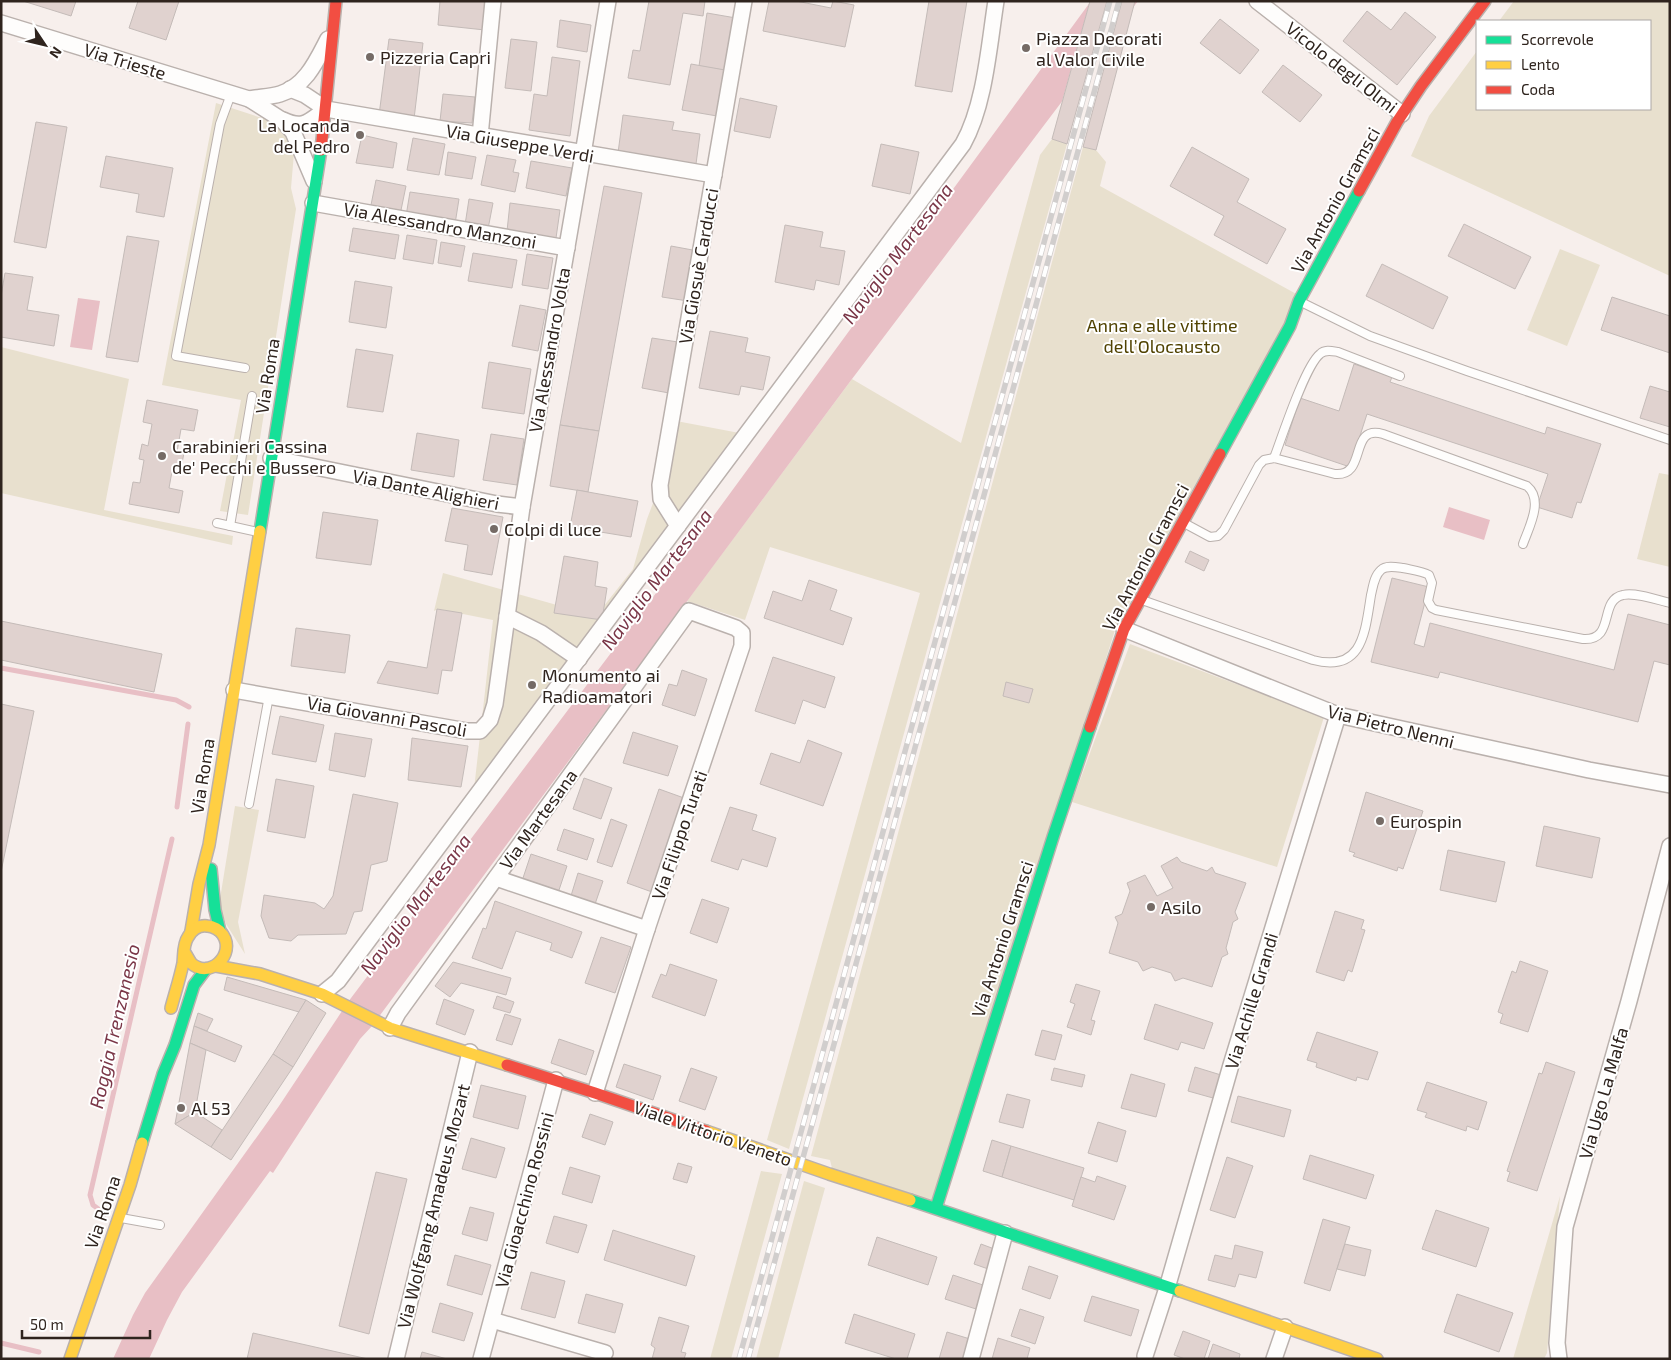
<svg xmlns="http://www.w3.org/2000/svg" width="1671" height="1360" font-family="'Exo 2',sans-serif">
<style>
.green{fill:#e8e0ce}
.water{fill:#e8bfc5}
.pier{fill:#f7efec}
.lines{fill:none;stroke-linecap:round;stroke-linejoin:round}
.stream{stroke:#e8bfc5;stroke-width:5}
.building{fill:#e0d2cf;stroke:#c4bbb8}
.lane-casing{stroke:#bab1ad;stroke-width:10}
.street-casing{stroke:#bab1ad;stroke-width:18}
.fast-casing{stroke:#bab1ad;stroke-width:14}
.slow-casing{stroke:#bab1ad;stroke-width:14}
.jam-casing{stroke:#bab1ad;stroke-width:14}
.lane{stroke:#fefdfc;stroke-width:8}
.street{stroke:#fefdfc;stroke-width:15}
.fast{stroke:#16e098;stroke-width:11}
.slow{stroke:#ffcf43;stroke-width:11}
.jam{stroke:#f24e42;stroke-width:11}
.rail-casing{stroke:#d1cecd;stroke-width:5.5}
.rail{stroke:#fff;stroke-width:4;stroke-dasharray:11;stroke-linecap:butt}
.poi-dot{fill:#756b66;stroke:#fff;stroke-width:2}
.labels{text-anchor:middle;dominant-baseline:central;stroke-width:4;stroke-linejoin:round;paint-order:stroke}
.poi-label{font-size:18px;fill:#2f241e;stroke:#fff;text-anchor:start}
.street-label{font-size:18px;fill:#2f241e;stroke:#fff}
.park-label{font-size:18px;fill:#504201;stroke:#fff}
.water-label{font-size:19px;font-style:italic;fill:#7a3647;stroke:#fff}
</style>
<rect width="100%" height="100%" fill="#f7efec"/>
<!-- green -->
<g class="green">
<path d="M1514 1H1670V276L1411 156 1429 116 1477 51V109H1650V21H1499Z"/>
<path d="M216 103 271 121 284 132 290 140 294 153 291 188 296 209 248 515 220 511 241 400 162 385Z"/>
<path d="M1052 139 1067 144 789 1149 767 1140 920 593 770 547 745 620 687 601 852 379 961 443 1040 155Z"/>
<path d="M1083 147 1096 150 1106 162 1100 186 1300 296 1116 627 932 1204 832 1168 830 1160 811 1156Z"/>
<path d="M1560 249 1600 265 1567 346 1527 330Z"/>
<path d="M1 347 129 379 104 510 233 536 232 545 1 493Z"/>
<path d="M671 420 750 435 472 807 493 620 438 609 434 611 443 573 596 616 633 569 647 519 658 490Z"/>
<path d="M1659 473 1670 475V567L1637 559Z"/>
<path d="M1130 644 1324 717 1277 867 1072 802Z"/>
<path d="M235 806 259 810 238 922 245 954 226 924 219 905Z"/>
<path d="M761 1171 782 1174 731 1359H710Z"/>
<path d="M804 1181 825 1188 778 1359H756Z"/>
<path d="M1560 1196 1547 1353 1544 1359H1513Z"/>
</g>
<!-- water -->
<g class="water">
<path d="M1091 1H1138L852 379 372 1026 360 1039 273 1173 270 1171 182 1292 167 1320 149 1359H113L133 1315 145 1293 279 1106 348 1002 690 548Z"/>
<path d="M78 298 100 301 92 350 70 347Z"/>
<path d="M1449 507 1490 520 1484 540 1443 527Z"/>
</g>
<!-- pier -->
<path class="pier" d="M1090 1H1135L1132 12 1061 105Z"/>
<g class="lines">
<!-- stream -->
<g class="stream">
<path d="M1 668 176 700 189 707"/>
<path d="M177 807 188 724"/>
<path d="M105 1214 93 1205 90 1195 172 839"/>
<path d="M1 1343 39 1352"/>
</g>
</g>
<!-- building -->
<g class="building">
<path d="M23 1H76L71 16Z"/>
<path d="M138 1H179L166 40 129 28Z"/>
<path d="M440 1H488L485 30 438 25Z"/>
<path d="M649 1H705L703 16 683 13 670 85 628 78 633 50 640 51Z"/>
<path d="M769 1H796L831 8 833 1 854 5 845 47 763 31Z"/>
<path d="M929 1H967L952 92 915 86Z"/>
<path d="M1090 1H1107L1067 144 1052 139Z"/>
<path d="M1122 1H1135L1096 150 1083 147Z"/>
<path d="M1367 11 1391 30 1405 12 1436 37 1397 85 1343 41Z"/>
<path d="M707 13 736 18 728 71 699 66Z"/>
<path d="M1220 19 1259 50 1240 74 1200 43Z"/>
<path d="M560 20 591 25 587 52 557 47Z"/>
<path d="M389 39 423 43 414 119 379 115Z"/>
<path d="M511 39 537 42 531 91 505 88Z"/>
<path d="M552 57 580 61 570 136 529 130 534 94 547 96Z"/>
<path d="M691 64 725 70 717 116 682 110Z"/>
<path d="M1283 65 1322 95 1300 122 1262 92Z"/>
<path d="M443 94 475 97 472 123 440 121Z"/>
<path d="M740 98 777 106 770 138 734 131Z"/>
<path d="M623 115 674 122 672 130 700 134 696 164 618 153Z"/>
<path d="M36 122 67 127 46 248 14 242Z"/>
<path d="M362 135 397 143 393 168 356 163Z"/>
<path d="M413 138 445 144 439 175 407 170Z"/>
<path d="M881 144 919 152 910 194 872 186Z"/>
<path d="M1192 147 1249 179 1237 202 1286 229 1267 264 1214 235 1224 216 1170 186Z"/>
<path d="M448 152 476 157 472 179 445 175Z"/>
<path d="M487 155 516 160 513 172 519 173 515 192 481 185Z"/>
<path d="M106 156 173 168 164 217 136 212 139 194 100 187Z"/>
<path d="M531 161 572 168 566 196 526 188Z"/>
<path d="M376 180 406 186 400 215 370 210Z"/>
<path d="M604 186 642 193 599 431 560 425Z"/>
<path d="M410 192 459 199 455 224 406 216Z"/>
<path d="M469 199 493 203 488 229 465 225Z"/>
<path d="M510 203 560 210 556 238 507 231Z"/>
<path d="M1464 224 1531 257 1515 289 1448 256Z"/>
<path d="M785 225 823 232 820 247 845 251 839 285 816 280 814 290 775 282Z"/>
<path d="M353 228 399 235 395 259 349 251Z"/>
<path d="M407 235 437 240 433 264 403 259Z"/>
<path d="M127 236 159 241 138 362 106 357Z"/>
<path d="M441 242 465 246 461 267 438 263Z"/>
<path d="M671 246 698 251 688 301 662 297Z"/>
<path d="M473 253 517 260 512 288 468 281Z"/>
<path d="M527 254 553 258 548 289 522 285Z"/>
<path d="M1382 264 1448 297 1433 329 1366 296Z"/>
<path d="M5 273 33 277 27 310 59 315 54 346 1 337V296Z"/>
<path d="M355 281 392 287 386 328 349 322Z"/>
<path d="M1612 297 1670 316V353L1601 330Z"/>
<path d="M520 305 546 310 538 351 512 346Z"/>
<path d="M710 331 748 338 745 352 770 357 763 390 741 386 739 395 699 388Z"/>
<path d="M652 338 678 342 669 393 642 388Z"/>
<path d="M356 349 393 355 383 412 347 407Z"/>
<path d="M489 362 531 369 524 414 482 408Z"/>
<path d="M1354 364 1392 377 1390 382 1545 434 1547 427 1601 444 1581 503 1577 502 1572 518 1537 507 1548 474 1367 414 1350 467 1285 445 1300 398 1339 411Z"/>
<path d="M1650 386 1670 392V427L1640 418Z"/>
<path d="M147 400 198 410 194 431 181 429 177 452 184 453 181 468 173 466 169 488 183 491 179 513 129 504 133 482 140 483 144 460 139 459 142 444 148 446 152 424 143 422Z"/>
<path d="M560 425 599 431 588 492 550 486Z"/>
<path d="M417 433 459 440 454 477 411 470Z"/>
<path d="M491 434 524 439 517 485 483 480Z"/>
<path d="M577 490 638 501 631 537 570 527Z"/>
<path d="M452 508 503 517 492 575 464 570 468 545 445 541Z"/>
<path d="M323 512 378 520 371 565 316 558Z"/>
<path d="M1190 551 1209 560 1204 571 1185 562Z"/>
<path d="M564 556 598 562 595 586 607 588 602 620 554 613Z"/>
<path d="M1392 578 1429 587 1414 644 1424 647 1430 623 1614 670 1628 614 1670 625V665L1654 661 1638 722 1440 672 1438 678 1371 662Z"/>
<path d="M809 580 837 590 830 610 852 618 843 645 764 618 773 591 802 601Z"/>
<path d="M437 609 462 613 452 671 442 670 438 694 377 683 388 661 427 668Z"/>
<path d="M1 621 162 654 154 692 1 660Z"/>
<path d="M296 628 350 635 345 673 291 666Z"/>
<path d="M773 657 835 677 825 708 803 700 795 724 755 711Z"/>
<path d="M682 670 707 679 695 716 662 705 669 684 677 686Z"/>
<path d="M1006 682 1033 689 1029 703 1003 696Z"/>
<path d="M1 704 34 711 1 872Z"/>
<path d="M280 716 324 725 316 762 272 754Z"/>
<path d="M633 732 678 746 668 776 623 763Z"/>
<path d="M335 733 372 739 365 777 329 770Z"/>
<path d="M412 738 468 746 461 787 408 780Z"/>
<path d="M808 740 842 753 823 806 760 784 771 753 800 763Z"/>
<path d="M584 778 612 788 601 819 573 809Z"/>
<path d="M276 779 314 786 305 838 267 831Z"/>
<path d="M659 789 684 798 652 892 627 883Z"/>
<path d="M1366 792 1423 811 1403 869 1398 867 1397 871 1353 856 1355 853 1349 851Z"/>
<path d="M353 794 398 803 387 861 371 865 362 911 354 912 346 934 298 935 291 941 269 938 261 916 264 895 315 903 324 909 333 896Z"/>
<path d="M730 807 757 815 752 830 776 838 767 867 742 859 738 870 711 861Z"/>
<path d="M611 819 627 825 612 867 597 862Z"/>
<path d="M1544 826 1600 838 1592 878 1536 866Z"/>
<path d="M564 829 594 839 587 860 557 850Z"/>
<path d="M1448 850 1505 862 1496 902 1440 890Z"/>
<path d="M531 854 567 866 557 896 521 884Z"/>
<path d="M1177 857 1181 862 1207 871 1212 867 1215 873 1246 883 1235 912 1238 919 1233 922 1226 948 1228 954 1222 957 1212 987 1183 978 1175 981 1171 973 1152 967 1143 971 1138 962 1109 953 1118 923 1115 917 1122 914 1130 891 1127 883 1145 875 1157 896 1173 888 1161 866Z"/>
<path d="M578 873 603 881 594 907 570 899Z"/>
<path d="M702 899 729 908 717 943 690 933Z"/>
<path d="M495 901 582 932 572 958 550 950 552 943 516 931 502 969 472 958 483 928 486 929Z"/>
<path d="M1335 911 1364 920 1361 929 1365 930 1352 972 1348 970 1344 981 1316 972Z"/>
<path d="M601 937 631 947 615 993 585 983Z"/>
<path d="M1520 961 1548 971 1528 1032 1500 1023 1503 1014 1498 1012 1512 971 1516 973Z"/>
<path d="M453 962 511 978 506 995 461 983 450 997 435 986Z"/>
<path d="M670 964 717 980 705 1016 652 997 661 974 666 976Z"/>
<path d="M227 977 306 1000 299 1012 224 990Z"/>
<path d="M1076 984 1100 991 1091 1020 1095 1021 1091 1035 1067 1027 1075 1004 1070 1002Z"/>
<path d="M497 996 514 1002 510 1013 493 1008Z"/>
<path d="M444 999 474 1010 465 1035 436 1024Z"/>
<path d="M306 1000 326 1013 293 1067 273 1054Z"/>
<path d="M1155 1004 1213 1023 1204 1049 1181 1042 1178 1050 1144 1039Z"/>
<path d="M198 1013 213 1019 207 1031 194 1026Z"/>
<path d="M505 1014 521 1019 512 1045 496 1040Z"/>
<path d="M194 1026 242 1046 235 1062 190 1043Z"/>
<path d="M1042 1030 1062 1035 1055 1060 1035 1055Z"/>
<path d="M1317 1032 1378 1052 1368 1080 1357 1077 1356 1081 1316 1067 1317 1063 1307 1060Z"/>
<path d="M559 1039 594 1051 586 1075 551 1063Z"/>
<path d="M190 1043 206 1050 195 1112 175 1124Z"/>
<path d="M273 1054 293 1067 231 1160 211 1147Z"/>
<path d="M1546 1062 1575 1072 1537 1191 1507 1181 1510 1172 1507 1171 1539 1073 1542 1074Z"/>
<path d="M624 1064 661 1076 653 1100 616 1087Z"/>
<path d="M1195 1067 1221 1075 1213 1098 1188 1091Z"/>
<path d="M691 1068 717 1077 705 1110 679 1101Z"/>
<path d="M1054 1068 1085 1075 1082 1087 1051 1080Z"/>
<path d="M1131 1074 1165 1084 1156 1117 1121 1108Z"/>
<path d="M1427 1082 1487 1102 1478 1130 1467 1126 1466 1131 1425 1117 1427 1113 1417 1110Z"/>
<path d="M481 1085 526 1096 518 1129 473 1117Z"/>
<path d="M1007 1094 1030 1100 1023 1128 999 1122Z"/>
<path d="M1238 1096 1291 1110 1284 1137 1231 1122Z"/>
<path d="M195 1112 222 1130 211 1147 175 1124Z"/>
<path d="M590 1114 613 1122 605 1145 582 1137Z"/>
<path d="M1098 1122 1126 1131 1117 1162 1088 1153Z"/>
<path d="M471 1138 505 1148 496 1178 462 1169Z"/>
<path d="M992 1140 1011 1146 1002 1177 983 1171Z"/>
<path d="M1011 1146 1084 1168 1074 1200 1002 1177Z"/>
<path d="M1310 1155 1374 1175 1366 1199 1303 1179Z"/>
<path d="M1227 1157 1253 1166 1235 1218 1210 1210Z"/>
<path d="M678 1163 692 1167 687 1183 673 1179Z"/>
<path d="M570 1167 600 1176 592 1203 562 1194Z"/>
<path d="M376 1172 407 1179 369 1334 339 1326Z"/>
<path d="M1097 1176 1126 1186 1114 1220 1072 1206 1081 1177 1095 1182Z"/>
<path d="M470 1207 494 1213 487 1241 462 1234Z"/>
<path d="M1436 1210 1489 1228 1476 1267 1422 1249Z"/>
<path d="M554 1216 587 1225 578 1253 546 1243Z"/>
<path d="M1323 1219 1350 1227 1330 1291 1304 1283Z"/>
<path d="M613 1230 695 1256 686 1286 604 1260Z"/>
<path d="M877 1237 937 1257 928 1285 868 1265Z"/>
<path d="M981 1244 997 1250 991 1270 974 1264Z"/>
<path d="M1345 1244 1371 1250 1365 1276 1337 1269Z"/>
<path d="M1235 1245 1263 1252 1256 1278 1239 1274 1235 1287 1208 1280 1215 1255 1232 1259Z"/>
<path d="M455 1255 491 1265 482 1295 447 1285Z"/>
<path d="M1029 1266 1058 1276 1050 1299 1022 1289Z"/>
<path d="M531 1272 565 1281 555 1318 521 1309Z"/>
<path d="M953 1275 983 1285 976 1309 945 1299Z"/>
<path d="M586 1294 623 1304 615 1333 578 1323Z"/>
<path d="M1457 1294 1513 1313 1499 1352 1444 1332Z"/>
<path d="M1092 1296 1139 1310 1131 1336 1084 1321Z"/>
<path d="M440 1303 473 1313 464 1341 432 1332Z"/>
<path d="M1020 1309 1044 1317 1035 1344 1011 1336Z"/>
<path d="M854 1314 915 1334 907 1359H896L845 1343Z"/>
<path d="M659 1317 689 1326 681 1352 686 1353 684 1359H652L655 1348 651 1345Z"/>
<path d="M1183 1331 1210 1341 1204 1359H1185L1174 1355Z"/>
<path d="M947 1332 970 1339 965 1359H939Z"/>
<path d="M253 1333 368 1359H247Z"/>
<path d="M998 1338 1030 1348 1027 1359H992Z"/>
<path d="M1213 1344 1240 1354 1239 1359H1208Z"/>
<path d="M422 1352 447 1359H420Z"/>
</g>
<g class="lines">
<defs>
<g id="lane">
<path d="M231 94 220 124 176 356 245 368"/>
<path d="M1301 302 1370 336 1467 371 1670 440"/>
<path d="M1274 458C1282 437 1305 366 1320 354 1325 349 1332 351 1338 352L1400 376"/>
<path d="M217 523 258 532"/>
<path d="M1184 523 1210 537 1218 536 1224 530 1259 465 1264 460 1274 458 1335 474C1368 477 1348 424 1383 434L1527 486C1544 500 1529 527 1523 544"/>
<path d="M230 526 252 396"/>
<path d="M1142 600 1313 660C1363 673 1365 632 1371 595 1373 587 1374 576 1381 570 1386 565 1396 567 1403 568 1412 570 1422 571 1429 575L1432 583 1428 601 1432 608 1436 610 1583 639C1616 641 1598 600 1623 595 1635 592 1658 600 1670 603"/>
<path d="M249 804 269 696"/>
<path d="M121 1218 160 1225"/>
</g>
<g id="street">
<path d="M1257 1 1402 114"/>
<path d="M1 23 249 99 282 120 293 132 314 181"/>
<path d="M290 89 305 95 326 109 714 175"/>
<path d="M249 99C259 97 270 97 280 94 306 86 317 60 328 39"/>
<path d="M283 120C304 130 309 121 326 109"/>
<path d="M480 136 493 1"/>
<path d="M313 203 567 248"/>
<path d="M271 458 497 504 522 507"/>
<path d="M678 526 661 499 660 485 744 1"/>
<path d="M507 616 541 633 579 659"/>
<path d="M1124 629 1338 715 1589 770 1670 785"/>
<path d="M234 690 467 731H480L490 720 495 704 522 507 583 154 608 1"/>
<path d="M496 878 647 929"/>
<path d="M322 994 338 981 963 144C985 105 989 45 996 1"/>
<path d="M390 1028 398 1013 689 611 736 628 742 633V646L647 929 595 1093"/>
<path d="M492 1320 605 1353"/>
<path d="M1145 1356 1167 1288 1231 1065 1338 715"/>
<path d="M396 1359 470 1052"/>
<path d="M481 1359 556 1080"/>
<path d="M971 1359 1005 1233"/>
<path d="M1274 1359 1285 1327"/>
<path d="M1559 1359 1557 1343 1565 1227 1629 1001 1670 846"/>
</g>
<g id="fast">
<path d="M1220 454 1290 326 1299 301 1359 191"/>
<path d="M260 531 321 150"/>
<path d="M211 869 215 910 220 931"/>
<path d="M142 1143 163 1074 175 1045 194 985 206 969"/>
<path d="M910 1200 1180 1291"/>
<path d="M936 1208 1053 837 1090 727"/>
</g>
<g id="slow">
<path d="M191 931 199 884 209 845 260 531"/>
<path d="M216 966 260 974 322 994 390 1028 507 1065"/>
<path d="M171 1008C175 993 180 978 183 963 184 955 183 944 188 937 192 930 199 925 207 926 213 926 220 930 223 935 236 955 209 980 191 963 189 960 187 956 185 953"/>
<path d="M706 1131 829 1174 910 1200"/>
<path d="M1180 1291 1377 1359"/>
<path d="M70 1359 130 1185 142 1143"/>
</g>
<g id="jam">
<path d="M321 150 336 1"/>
<path d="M1359 191 1397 122 1421 86 1485 1"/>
<path d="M1090 727 1124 629 1220 454"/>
<path d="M507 1065 595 1093 706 1131"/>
</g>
</defs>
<!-- lane casing -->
<use href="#lane" class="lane-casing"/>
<!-- street casing -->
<use href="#street" class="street-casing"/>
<!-- fast casing -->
<use href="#fast" class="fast-casing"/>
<!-- slow casing -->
<use href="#slow" class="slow-casing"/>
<!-- jam casing -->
<use href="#jam" class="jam-casing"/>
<!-- lane -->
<use href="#lane" class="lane"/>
<!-- street -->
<use href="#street" class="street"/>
<!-- fast -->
<use href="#fast" class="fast"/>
<!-- slow -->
<use href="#slow" class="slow"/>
<!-- jam -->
<use href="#jam" class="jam"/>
<defs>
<g id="rail">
<path d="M739 1359 1110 1"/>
<path d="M748 1359 1119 1"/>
</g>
</defs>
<!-- rail casing -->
<use href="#rail" class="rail-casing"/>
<!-- rail -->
<use href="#rail" class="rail"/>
</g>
<!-- markers -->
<g class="poi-dot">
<circle cx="1026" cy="48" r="5"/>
<circle cx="370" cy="57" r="5"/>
<circle cx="360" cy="135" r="5"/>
<circle cx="162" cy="456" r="5"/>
<circle cx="494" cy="529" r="5"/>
<circle cx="532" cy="685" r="5"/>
<circle cx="1380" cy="821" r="5"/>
<circle cx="1151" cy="907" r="5"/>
<circle cx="181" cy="1108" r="5"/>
</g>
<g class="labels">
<!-- poi labels -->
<g class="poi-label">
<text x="1036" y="38">Piazza Decorati<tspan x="1036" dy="21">al Valor Civile</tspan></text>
<text x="380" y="57">Pizzeria Capri</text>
<text x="350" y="125" text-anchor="end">La Locanda<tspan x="350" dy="21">del Pedro</tspan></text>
<text x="172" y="446">Carabinieri Cassina<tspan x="172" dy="21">de' Pecchi e Bussero</tspan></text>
<text x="504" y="529">Colpi di luce</text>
<text x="542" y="675">Monumento ai<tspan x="542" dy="21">Radioamatori</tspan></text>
<text x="1390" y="821">Eurospin</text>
<text x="1161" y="907">Asilo</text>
<text x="191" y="1108">Al 53</text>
</g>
<!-- street labels -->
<g class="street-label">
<text transform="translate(125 61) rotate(17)">Via Trieste</text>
<text transform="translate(1342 67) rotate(38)">Vicolo degli Olmi</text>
<text transform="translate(520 143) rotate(10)">Via Giuseppe Verdi</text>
<text transform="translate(1335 200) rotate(-61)">Via Antonio Gramsci</text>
<text transform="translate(440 225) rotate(10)">Via Alessandro Manzoni</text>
<text transform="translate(698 266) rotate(-80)">Via Giosuè Carducci</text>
<text transform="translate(549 350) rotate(-80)">Via Alessandro Volta</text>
<text transform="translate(267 376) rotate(-81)">Via Roma</text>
<text transform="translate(426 489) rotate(11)">Via Dante Alighieri</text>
<text transform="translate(1145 557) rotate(-62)">Via Antonio Gramsci</text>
<text transform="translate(387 716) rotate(10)">Via Giovanni Pascoli</text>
<text transform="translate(1391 726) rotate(14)">Via Pietro Nenni</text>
<text transform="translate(202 776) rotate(-81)">Via Roma</text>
<text transform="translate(538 819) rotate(-54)">Via Martesana</text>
<text transform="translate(679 835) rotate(-71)">Via Filippo Turati</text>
<text transform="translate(1002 939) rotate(-72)">Via Antonio Gramsci</text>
<text transform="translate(1251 1001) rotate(-73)">Via Achille Grandi</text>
<text transform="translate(1603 1093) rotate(-74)">Via Ugo La Malfa</text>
<text transform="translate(713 1133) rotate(19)">Viale Vittorio Veneto</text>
<text transform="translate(524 1200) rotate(-75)">Via Gioacchino Rossini</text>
<text transform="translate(433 1206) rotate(-76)">Via Wolfgang Amadeus Mozart</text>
<text transform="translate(102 1212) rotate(-71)">Via Roma</text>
</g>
<!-- park labels -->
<g class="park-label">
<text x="1162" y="325">Anna e alle vittime<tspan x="1162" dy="21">dell’Olocausto</tspan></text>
</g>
<!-- water labels -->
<g class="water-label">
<text transform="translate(897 253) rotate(-53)">Naviglio Martesana</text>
<text transform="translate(656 579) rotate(-53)">Naviglio Martesana</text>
<text transform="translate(415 904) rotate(-53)">Naviglio Martesana</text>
<text transform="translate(114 1026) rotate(-77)">Roggia Trenzanesio</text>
</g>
</g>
<!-- border -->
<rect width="1671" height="1360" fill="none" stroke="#2f241e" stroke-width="5"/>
<!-- legend -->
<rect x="1476" y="20" width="175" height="90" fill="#ffffff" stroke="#aca7a5"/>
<rect x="1486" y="36" width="25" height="8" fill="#16e098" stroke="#aca7a5"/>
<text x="1521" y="45" font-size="15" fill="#2f241e">Scorrevole</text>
<rect x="1486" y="61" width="25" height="8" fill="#ffcf43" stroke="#aca7a5"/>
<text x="1521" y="70" font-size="15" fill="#2f241e">Lento</text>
<rect x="1486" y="86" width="25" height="8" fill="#f24e42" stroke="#aca7a5"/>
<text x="1521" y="95" font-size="15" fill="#2f241e">Coda</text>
<!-- north arrow -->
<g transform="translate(45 45) rotate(125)" stroke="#ffffff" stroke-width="4" paint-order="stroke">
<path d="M0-4L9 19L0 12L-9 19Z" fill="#2f241e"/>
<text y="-8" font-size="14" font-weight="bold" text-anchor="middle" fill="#2f241e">N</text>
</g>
<!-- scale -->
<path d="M22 1330v8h128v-8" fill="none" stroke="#2f241e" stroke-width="2.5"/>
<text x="30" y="1330" font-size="15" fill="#2f241e" stroke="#ffffff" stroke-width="4" paint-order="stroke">50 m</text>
</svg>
